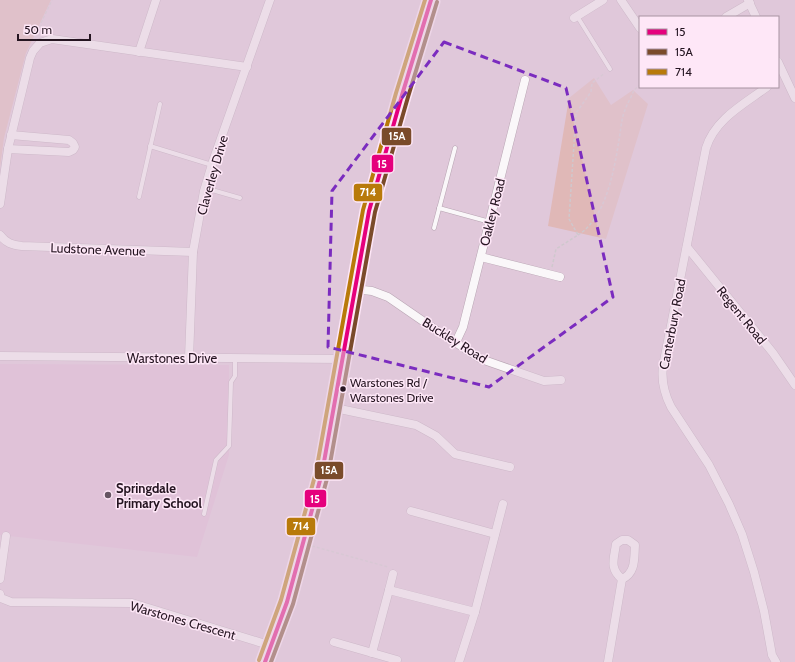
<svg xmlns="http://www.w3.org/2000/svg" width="795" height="662" font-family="Cabin,sans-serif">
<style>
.built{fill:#e1bad6}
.green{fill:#e0b8b7}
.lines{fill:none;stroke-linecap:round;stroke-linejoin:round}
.lane-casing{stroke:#b8a5b3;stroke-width:5}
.street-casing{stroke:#b8a5b3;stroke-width:9}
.secondary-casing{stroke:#b8a5b3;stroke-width:12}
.path{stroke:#cfc8cd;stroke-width:1.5;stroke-dasharray:3 2;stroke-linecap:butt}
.lane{stroke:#faf7f9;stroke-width:4}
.street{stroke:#faf7f9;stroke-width:8}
.secondary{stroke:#ececed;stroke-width:11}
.bus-1-casing{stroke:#fee7f7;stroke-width:7}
.bus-2-casing{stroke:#fee7f7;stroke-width:7}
.bus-3-casing{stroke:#fee7f7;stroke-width:7}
.bus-1{stroke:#e5007d;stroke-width:4}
.bus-2{stroke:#7a4b2a;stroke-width:4}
.bus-3{stroke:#b87a0a;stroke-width:4}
.marked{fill:none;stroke:#7b2cbf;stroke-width:3;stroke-dasharray:8 5;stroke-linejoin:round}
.bus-dot{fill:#251521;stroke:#fee7f7;stroke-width:1.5}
.poi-dot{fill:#665462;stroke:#fee7f7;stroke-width:1.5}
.labels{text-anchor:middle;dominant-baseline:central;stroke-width:3;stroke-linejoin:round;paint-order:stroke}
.bus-label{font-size:12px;fill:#251521;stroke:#fee7f7;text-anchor:start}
.street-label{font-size:13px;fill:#251521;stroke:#fee7f7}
.poi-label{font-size:13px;font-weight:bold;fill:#251521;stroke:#fee7f7;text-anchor:start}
.line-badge{stroke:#fee7f7;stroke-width:1.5}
.badge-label{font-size:11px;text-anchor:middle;font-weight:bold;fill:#fff}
</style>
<rect width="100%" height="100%" fill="#e0c8da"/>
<!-- built -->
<path class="built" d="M0 364 229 365V455L197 557 0 535Z"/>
<!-- green -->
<g class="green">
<path d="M0 0H51L26 53 4 138 0 168Z"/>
<path d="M594 78 611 105 633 90 648 104 606 239 548 226 569 98Z"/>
</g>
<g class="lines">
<defs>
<g id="lane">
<path d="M577 16 610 69"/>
<path d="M150 146 212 165"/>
<path d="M205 188 240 198"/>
<path d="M139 197 160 104"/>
<path d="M439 208 490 222"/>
<path d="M434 228 455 148"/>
<path d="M204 514 216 460 229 446 231 382 235 376V358"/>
</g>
<g id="street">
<path d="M621 0 640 28"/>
<path d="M748 0 756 17"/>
<path d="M726 17 750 3"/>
<path d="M574 18 603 0"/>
<path d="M139 52 156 0"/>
<path d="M778 62 795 98"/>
<path d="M767 87C744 104 715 119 706 148L663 366C661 381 664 393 671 407L709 465 729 504 742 534 754 572 764 611 772 655 776 662"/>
<path d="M8 149 69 152 73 150 75 147 73 143 69 140 11 135"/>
<path d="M0 204 8 149 30 58 33 51 40 43 52 39 247 67"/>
<path d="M0 235C6 243 12 245 22 246L193 252"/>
<path d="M687 247 773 353 795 385"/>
<path d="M481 257 560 277"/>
<path d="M354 289 372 291 388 297 433 328 481 359 544 381 561 380"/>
<path d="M456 342 463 327 525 80"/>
<path d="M0 356 343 359"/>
<path d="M189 358 193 252 204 191 213 161 270 0"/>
<path d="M335 408 416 425 436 436 455 454 510 467"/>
<path d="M411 511 495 534"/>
<path d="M622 540H628L635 545C634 558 636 573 622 579 609 568 614 559 616 544Z"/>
<path d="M0 579 6 536"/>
<path d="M389 590 393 574"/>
<path d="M0 594 1 598 11 602 132 603 272 646"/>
<path d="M334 642 397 660"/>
<path d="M372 653 389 590 475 612"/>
<path d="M459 662 475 612 503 504"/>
<path d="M608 662 622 579"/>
</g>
<path id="secondary" d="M265 662 287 602 322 473 343 359 354 289 369 211 402 95 431 0"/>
</defs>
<!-- lane casing -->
<use href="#lane" class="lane-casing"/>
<!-- street casing -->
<use href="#street" class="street-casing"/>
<!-- secondary casing -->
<use href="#secondary" class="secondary-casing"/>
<!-- path -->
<g class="path">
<path d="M41 33V23L52 0"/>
<path d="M578 235C606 218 614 171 619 140 622 122 621 116 630 99 634 91 632 91 640 85"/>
<path d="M552 267 556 249 578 235 569 219 576 113 591 92 592 83 605 73"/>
<path d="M312 546 388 567"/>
</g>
<!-- lane -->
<use href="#lane" class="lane"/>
<!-- street -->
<use href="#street" class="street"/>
<!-- secondary -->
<use href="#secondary" class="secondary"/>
<defs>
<path id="bus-1" d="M265 662 287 602 322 473 369 211 402 95 431 0"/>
<path id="bus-2" d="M271 662 293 604 328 475 375 212 408 97 437 2"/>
<path id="bus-3" d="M259 660 281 600 316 472 363 210 396 93 425 0"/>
</defs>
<!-- bus-1 casing -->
<use href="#bus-1" class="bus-1-casing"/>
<!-- bus-2 casing -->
<use href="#bus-2" class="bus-2-casing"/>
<!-- bus-3 casing -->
<use href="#bus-3" class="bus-3-casing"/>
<!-- bus-1 -->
<use href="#bus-1" class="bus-1"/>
<!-- bus-2 -->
<use href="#bus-2" class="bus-2"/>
<!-- bus-3 -->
<use href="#bus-3" class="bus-3"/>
</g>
<!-- marked area -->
<path d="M0 0H795V662H0ZM444 42 566 88 613 297 489 387 328 347 332 191Z" fill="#e0c8da" fill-opacity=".55" fill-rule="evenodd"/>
<path class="marked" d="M444 42 566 88 613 297 489 387 328 347 332 191Z"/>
<!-- markers -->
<circle class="bus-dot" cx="343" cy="389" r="3.5"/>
<circle class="poi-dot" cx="108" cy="495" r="4"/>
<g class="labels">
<!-- bus labels -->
<g class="bus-label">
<text x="350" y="382">Warstones Rd /<tspan x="350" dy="15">Warstones Drive</tspan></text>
</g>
<!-- street labels -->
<g class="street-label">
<text transform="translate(212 175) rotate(-74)">Claverley Drive</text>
<text transform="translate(492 212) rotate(-76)">Oakley Road</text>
<text transform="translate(98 249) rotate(2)">Ludstone Avenue</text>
<text transform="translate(742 315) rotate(51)">Regent Road</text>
<text transform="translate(672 324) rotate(-79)">Canterbury Road</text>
<text transform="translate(455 340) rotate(32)">Buckley Road</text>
<text x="172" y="358">Warstones Drive</text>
<text transform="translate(183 620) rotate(16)">Warstones Crescent</text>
</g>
<!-- poi labels -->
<g class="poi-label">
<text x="116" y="488">Springdale<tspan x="116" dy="15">Primary School</tspan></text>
</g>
</g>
<g class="line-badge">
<rect x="381" y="127" width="31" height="19" rx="4" fill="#7a4b2a"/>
<rect x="371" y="154" width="23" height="19" rx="4" fill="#e5007d"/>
<rect x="353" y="183" width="30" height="19" rx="4" fill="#b87a0a"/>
<rect x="314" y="461" width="30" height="19" rx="4" fill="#7a4b2a"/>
<rect x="304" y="489" width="23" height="19" rx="4" fill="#e5007d"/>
<rect x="286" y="517" width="30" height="19" rx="4" fill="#b87a0a"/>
</g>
<g class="badge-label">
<text x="397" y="140">15A</text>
<text x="382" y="168">15</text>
<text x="368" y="196">714</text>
<text x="329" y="474">15A</text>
<text x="315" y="503">15</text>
<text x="301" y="530">714</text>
</g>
<!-- legend -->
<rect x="639" y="16" width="140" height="72" fill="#fee7f7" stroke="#a793a1"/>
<rect x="647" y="29" width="20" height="6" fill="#e5007d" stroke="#a793a1"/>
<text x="675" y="36" font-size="12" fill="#251521">15</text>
<rect x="647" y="49" width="20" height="6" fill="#7a4b2a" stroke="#a793a1"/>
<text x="675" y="56" font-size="12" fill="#251521">15A</text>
<rect x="647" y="69" width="20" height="6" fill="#b87a0a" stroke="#a793a1"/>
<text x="675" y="76" font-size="12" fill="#251521">714</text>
<!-- scale -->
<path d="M18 34v6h72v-6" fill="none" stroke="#251521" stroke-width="2"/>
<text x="24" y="34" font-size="12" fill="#251521" stroke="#fee7f7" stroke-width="3" paint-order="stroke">50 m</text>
</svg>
